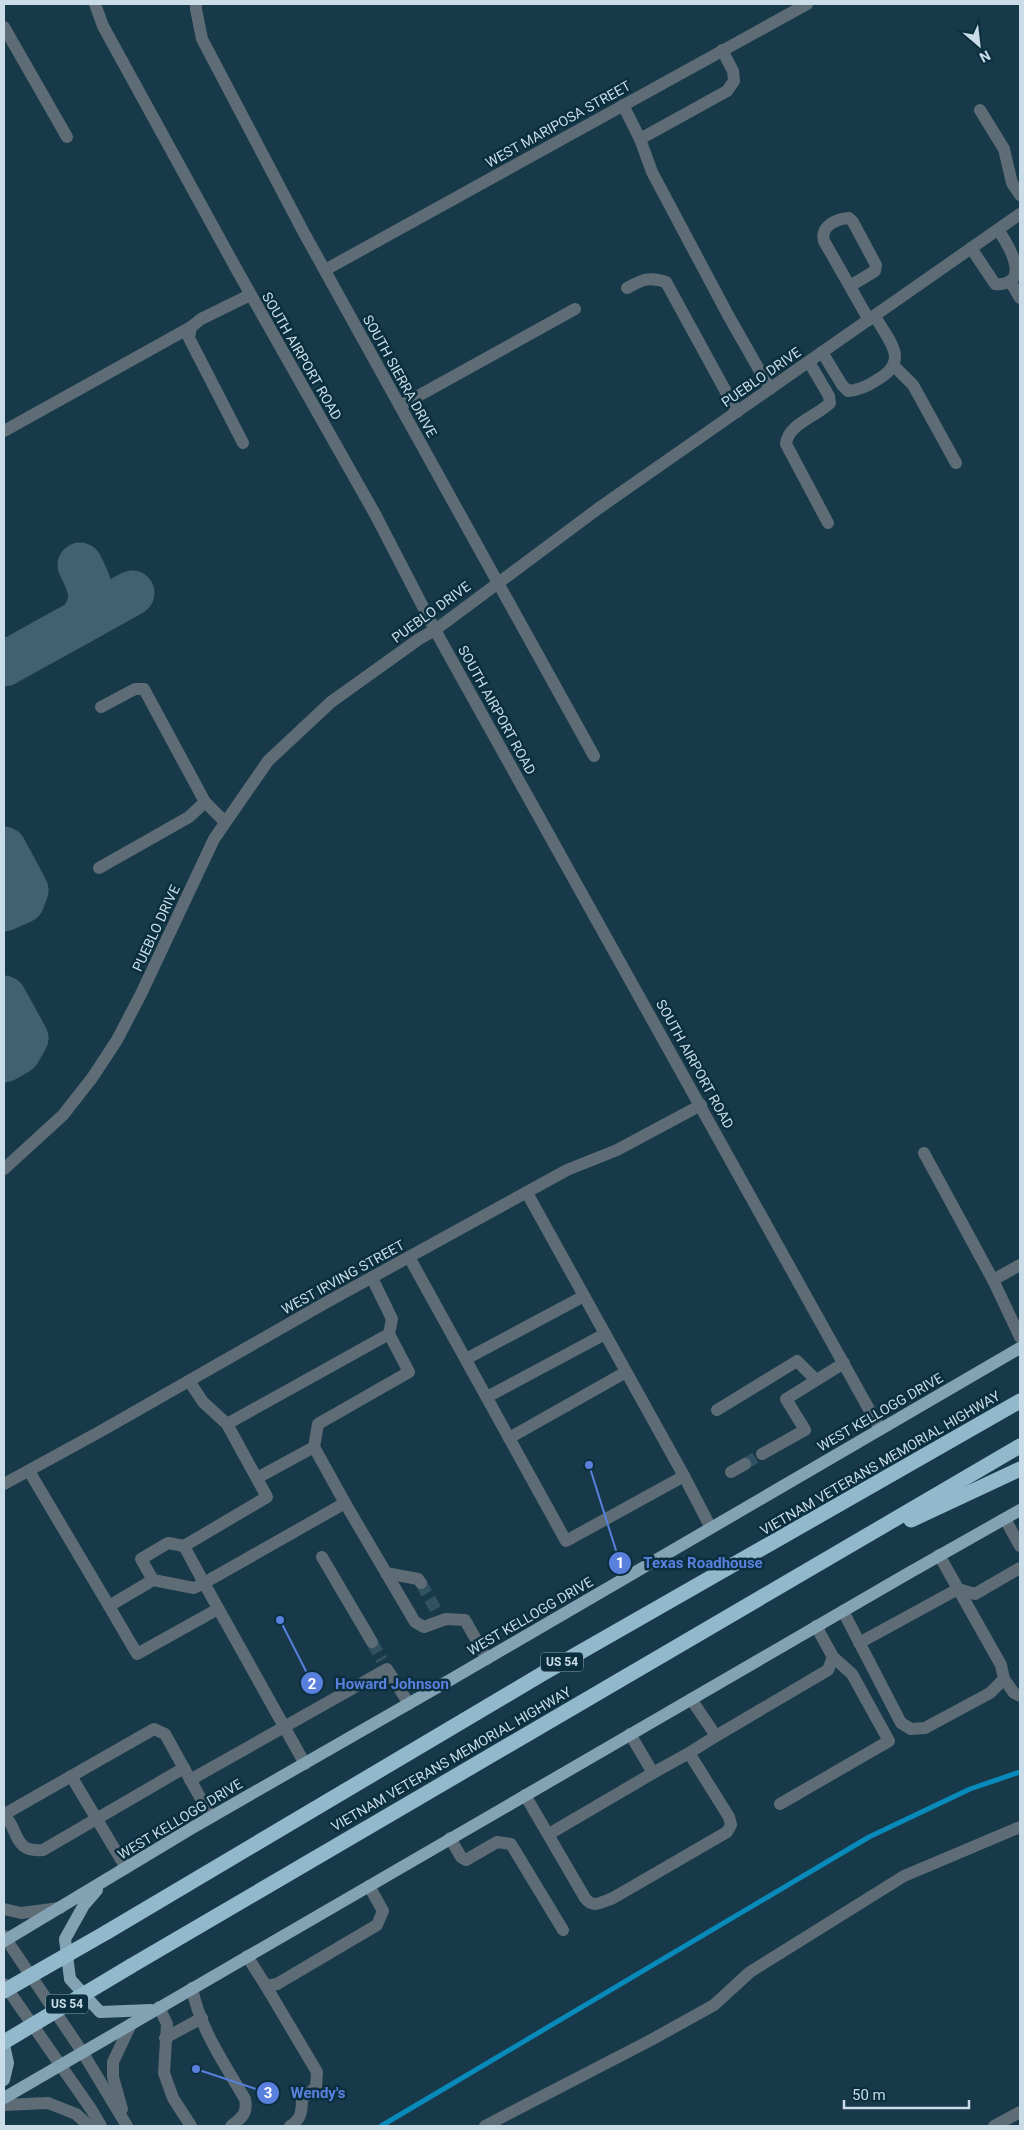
<svg xmlns="http://www.w3.org/2000/svg" width="1024" height="2130" font-family="Roboto,sans-serif">
<style>
.lines{fill:none;stroke-linecap:round;stroke-linejoin:round}
.stream{stroke:#088bbb;stroke-width:5}
.taxiway{stroke:#426070;stroke-width:45}
.minor-tunnel{stroke:#325162;stroke-width:12;stroke-dasharray:12 6;stroke-linecap:butt}
.minor{stroke:#5d6c75;stroke-width:12}
.major{stroke:#83a2b3;stroke-width:12}
.highway{stroke:#92b8cc;stroke-width:15}
.highway-bridge{stroke:#92b8cc;stroke-width:15}
.labels{text-anchor:middle;dominant-baseline:central;stroke-width:5;stroke-linejoin:round;paint-order:stroke}
.shield{fill:#0b2f3f;stroke:#90a8b5;stroke-width:1}
.shield-label{font-size:12px;font-weight:bold;fill:#c9dce7}
.street-label{font-size:14px;fill:#c9dce7;stroke:#0b2f3f}
.leader{fill:none;stroke:#5980dd;stroke-width:2}
.callout-dot{fill:#5980dd;stroke:#0b2f3f;stroke-width:2}
.mark-label{font-size:15px;text-anchor:middle;font-weight:bold;fill:#fff}
.callout-label{font-size:15px;text-anchor:middle;font-weight:bold;fill:#5980dd;stroke:#0b2f3f;stroke-width:5;stroke-linejoin:round;paint-order:stroke}
</style>
<rect width="100%" height="100%" fill="#17394a"/>
<g class="lines">
<!-- stream -->
<path class="stream" d="M381 2126 869 1837 970 1789 1020 1772"/>
<!-- taxiway -->
<g class="taxiway">
<path d="M80 565C91 587 97 601 80 622L132 593"/>
<path d="M4 664 80 622"/>
<path d="M4 849 26 890 22 901 4 909"/>
<path d="M4 998 26 1038 18 1052 4 1060"/>
</g>
<!-- minor-tunnel -->
<g class="minor-tunnel">
<path d="M745 1464 762 1454"/>
<path d="M421 1583 436 1610"/>
<path d="M372 1642 382 1660"/>
</g>
<!-- minor -->
<g class="minor">
<path d="M95 4 103 26 238 272 375 514 435 630 880 1429"/>
<path d="M196 4V9L202 39 304 233 594 756"/>
<path d="M4 27 67 137"/>
<path d="M623 105 640 139 652 172 728 315 770 389"/>
<path d="M980 110 1004 149 1012 183 1020 195"/>
<path d="M640 139 727 91 734 81 733 71 722 50"/>
<path d="M971 248 995 284C1001 285 1005 284 1011 281 1024 270 1006 241 998 230"/>
<path d="M325 270 807 4"/>
<path d="M1010 281 1020 298"/>
<path d="M850 286 875 271 876 265 853 222 849 218C835 219 820 227 824 241L869 320"/>
<path d="M627 288C642 280 649 276 666 282L737 412"/>
<path d="M822 352 842 385 848 391C860 390 868 386 877 380 911 360 889 342 875 316"/>
<path d="M809 362 829 396 830 403C816 417 788 424 786 444L828 523"/>
<path d="M894 366 913 385 956 463"/>
<path d="M400 406 575 309"/>
<path d="M4 431 191 327"/>
<path d="M243 443 189 338 191 327 201 319 250 295"/>
<path d="M101 707 135 689H144L205 802 225 822"/>
<path d="M99 868 189 817 205 802"/>
<path d="M924 1153 993 1280 1020 1337"/>
<path d="M4 1169 63 1115 92 1078 117 1040 141 994 214 839 268 761 331 702 419 639 435 630 599 508 1020 214"/>
<path d="M527 1193 684 1476"/>
<path d="M409 1257 566 1541 684 1476 711 1528"/>
<path d="M993 1280 1020 1265"/>
<path d="M466 1359 584 1296"/>
<path d="M189 1381 203 1402 227 1424 267 1497 184 1546 204 1583 194 1588 153 1580 109 1606 137 1654 218 1609"/>
<path d="M487 1397 605 1334"/>
<path d="M717 1410 797 1361 816 1380"/>
<path d="M227 1424 389 1334 392 1319 372 1278"/>
<path d="M509 1438 626 1372"/>
<path d="M314 1447 345 1503"/>
<path d="M762 1454 805 1430 786 1399 844 1363"/>
<path d="M29 1471 109 1606"/>
<path d="M731 1472 745 1464"/>
<path d="M257 1478 314 1447 318 1424 409 1372 389 1334"/>
<path d="M4 1484 101 1431 327 1302 567 1170 617 1150 701 1105"/>
<path d="M1005 1519 1020 1546"/>
<path d="M322 1557 372 1642"/>
<path d="M386 1573 418 1579 421 1583"/>
<path d="M153 1580 141 1559 168 1543 184 1546"/>
<path d="M843 1611 901 1723 911 1729 925 1728 990 1693 1004 1679 1001 1665 939 1555"/>
<path d="M859 1643 958 1589 975 1594 1020 1568"/>
<path d="M1004 1679 1014 1693 1020 1696"/>
<path d="M691 1699 716 1736 828 1670 833 1657 816 1626"/>
<path d="M689 1753 716 1736"/>
<path d="M305 1764 204 1583 345 1503 415 1622 424 1627 446 1619 465 1620 487 1659"/>
<path d="M71 1776 126 1868"/>
<path d="M190 1780 387 1669 409 1704"/>
<path d="M525 1795 585 1898C593 1909 602 1902 613 1898L727 1832 731 1825 729 1817 689 1753 653 1773 630 1734"/>
<path d="M780 1804 889 1741 852 1674 833 1657"/>
<path d="M4 1813 5 1814 10 1811 154 1729 165 1734 211 1817"/>
<path d="M4 1815C19 1828 12 1853 43 1850L184 1768"/>
<path d="M549 1834 653 1773"/>
<path d="M450 1838 461 1857 466 1860 497 1842 511 1844 563 1930"/>
<path d="M4 1909 21 1913 60 1908"/>
<path d="M4 1936 83 2053 127 2126"/>
<path d="M247 1956 266 1986 277 1984 377 1925 383 1911 369 1886"/>
<path d="M4 1984 91 2109 101 2126"/>
<path d="M266 1986 317 2072 316 2087 302 2099C302 2111 301 2120 290 2126"/>
<path d="M192 1988C200 2029 224 2063 245 2099 248 2113 242 2118 231 2126"/>
<path d="M159 2007 167 2024 164 2073 173 2098 191 2126"/>
<path d="M165 2038 202 2018"/>
<path d="M4 2105 48 2103 76 2114 89 2126"/>
<path d="M122 2109 113 2077V2062L131 2024"/>
<path d="M485 2126 651 2040 714 2005 750 1972 904 1876 1020 1827"/>
<path d="M994 2126 1020 2112"/>
</g>
<!-- major -->
<g class="major">
<path d="M97 1890 84 1905 65 1939 70 1979 100 2012 151 2010"/>
<path d="M4 1941 192 1828 450 1680 1020 1348"/>
<path d="M4 2045 8 2063 4 2080"/>
<path d="M4 2098 907 1574 1020 1510"/>
</g>
<!-- highway -->
<g class="highway">
<path d="M911 1520 1020 1469"/>
<path d="M107 1932 542 1674 1020 1401"/>
<path d="M131 1966 1020 1446"/>
</g>
<!-- highway-bridge -->
<g class="highway-bridge">
<path d="M4 1991 107 1932"/>
<path d="M4 2042 131 1966"/>
</g>
</g>
<g class="labels">
<!-- shield labels -->
<g class="shield">
<rect x="541" y="1652.5" width="42" height="19" rx="4"/>
<rect x="46" y="1994.5" width="42" height="19" rx="4"/>
</g>
<g class="shield-label">
<text x="562" y="1662">US 54</text>
<text x="67" y="2004">US 54</text>
</g>
<!-- street labels -->
<g class="street-label">
<text transform="translate(558 124) rotate(-29)">WEST MARIPOSA STREET</text>
<text transform="translate(302 356) rotate(60)">SOUTH AIRPORT ROAD</text>
<text transform="translate(400 376) rotate(61)">SOUTH SIERRA DRIVE</text>
<text transform="translate(761 377) rotate(-35)">PUEBLO DRIVE</text>
<text transform="translate(431 612) rotate(-36)">PUEBLO DRIVE</text>
<text transform="translate(497 710) rotate(61)">SOUTH AIRPORT ROAD</text>
<text transform="translate(156 928) rotate(-65)">PUEBLO DRIVE</text>
<text transform="translate(695 1064) rotate(61)">SOUTH AIRPORT ROAD</text>
<text transform="translate(343 1277) rotate(-29)">WEST IRVING STREET</text>
<text transform="translate(880 1412) rotate(-30)">WEST KELLOGG DRIVE</text>
<text transform="translate(880 1463) rotate(-30)">VIETNAM VETERANS MEMORIAL HIGHWAY</text>
<text transform="translate(530 1616) rotate(-30)">WEST KELLOGG DRIVE</text>
<text transform="translate(451 1759) rotate(-30)">VIETNAM VETERANS MEMORIAL HIGHWAY</text>
<text transform="translate(180 1819) rotate(-31)">WEST KELLOGG DRIVE</text>
</g>
</g>
<!-- callouts -->
<path class="leader" d="M589 1465L620 1563M280 1620L312 1683M196 2069L268 2093"/>
<g class="callout-dot">
<circle cx="589" cy="1465" r="5"/>
<circle cx="280" cy="1620" r="5"/>
<circle cx="196" cy="2069" r="5"/>
<circle cx="620" cy="1563" r="12"/>
<circle cx="312" cy="1683" r="12"/>
<circle cx="268" cy="2093" r="12"/>
</g>
<g class="mark-label">
<text x="620" y="1568">1</text>
<text x="312" y="1689">2</text>
<text x="268" y="2098">3</text>
</g>
<g class="callout-label">
<text x="703" y="1568">Texas Roadhouse</text>
<text x="392" y="1689">Howard Johnson</text>
<text x="318" y="2098">Wendy's</text>
</g>
<!-- border -->
<rect width="1024" height="2130" fill="none" stroke="#c9dce7" stroke-width="10"/>
<!-- north arrow -->
<g transform="translate(979 45) rotate(152)" stroke="#0b2f3f" stroke-width="4" paint-order="stroke">
<path d="M0-4L9 19L0 12L-9 19Z" fill="#c9dce7"/>
<text y="-8" font-size="14" font-weight="bold" text-anchor="middle" fill="#c9dce7">N</text>
</g>
<!-- scale -->
<path d="M844 2100v8h125v-8" fill="none" stroke="#c9dce7" stroke-width="2.5"/>
<text x="852" y="2100" font-size="15" fill="#c9dce7" stroke="#0b2f3f" stroke-width="4" paint-order="stroke">50 m</text>
</svg>
